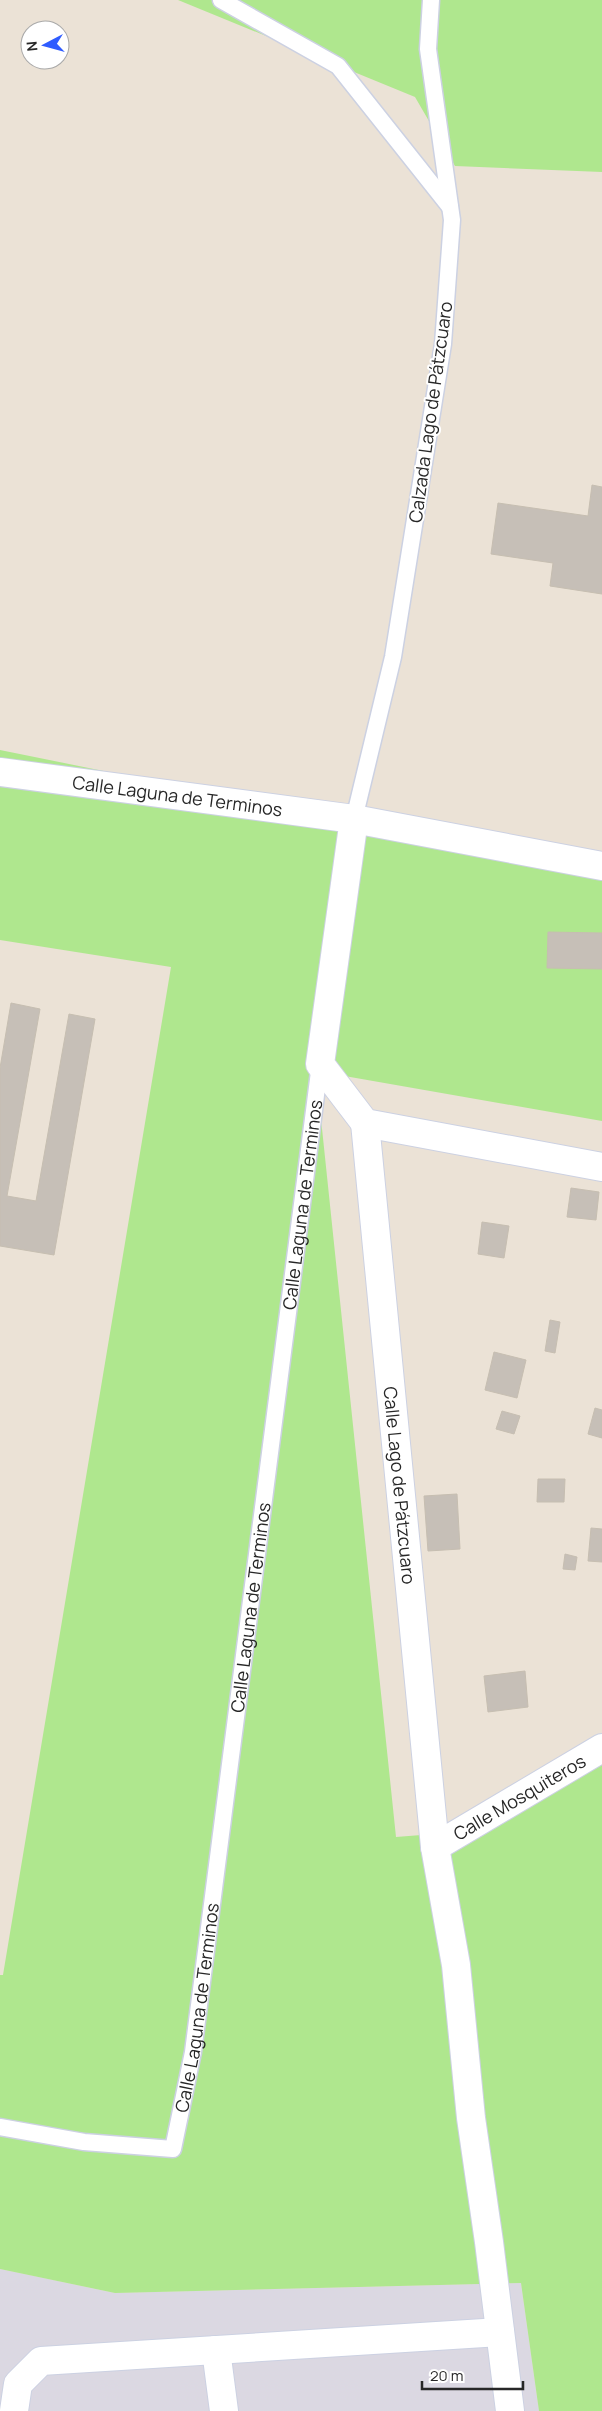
<svg xmlns="http://www.w3.org/2000/svg" width="602" height="2411" font-family="Manrope,sans-serif">
<style>
.industrial{fill:#dbd8e2}
.green{fill:#afe78e}
.building{fill:#c6bfb7;stroke:#c6beb1}
.lines{fill:none;stroke-linecap:round;stroke-linejoin:round}
.service-casing{stroke:#ccd1e2;stroke-width:19}
.minor-casing{stroke:#ccd1e2;stroke-width:30}
.service{stroke:#fff;stroke-width:16}
.minor{stroke:#fff;stroke-width:28}
.labels{text-anchor:middle;dominant-baseline:central;stroke-width:4;stroke-linejoin:round;paint-order:stroke}
.street-label{font-size:18px;fill:#272727;stroke:#fff}
</style>
<rect width="100%" height="100%" fill="#ebe2d6"/>
<!-- industrial -->
<path class="industrial" d="M0 2269 115 2293 521 2283 539 2411H0Z"/>
<!-- green -->
<g class="green">
<path d="M178 0H602V172L455 166 415 97Z"/>
<path d="M0 750 602 872V1121L316 1071 396 1837 459 1832 602 1759V2411H539L521 2283 115 2293 0 2269V1975H3L171 967 0 940Z"/>
</g>
<!-- building -->
<g class="building">
<path d="M592 485 602 487V594L550 586 553 563 491 554 498 503 588 516Z"/>
<path d="M548 932 602 933V969L547 968Z"/>
<path d="M11 1003 40 1009 7 1196 36 1201 69 1014 95 1019 54 1255 0 1246V1068Z"/>
<path d="M571 1188 599 1192 596 1220 567 1217Z"/>
<path d="M482 1222 509 1226 504 1258 478 1254Z"/>
<path d="M550 1320 560 1322 555 1353 545 1351Z"/>
<path d="M494 1352 526 1360 517 1398 485 1390Z"/>
<path d="M595 1408 602 1410V1438L588 1434Z"/>
<path d="M502 1411 520 1416 514 1434 496 1429Z"/>
<path d="M538 1479H565L564 1502H537Z"/>
<path d="M457 1494 460 1549 428 1551 424 1496Z"/>
<path d="M591 1528 602 1529V1562L588 1561Z"/>
<path d="M565 1554 577 1557 575 1570 563 1569Z"/>
<path d="M525 1671 528 1707 488 1712 484 1676Z"/>
</g>
<g class="lines">
<defs>
<g id="service">
<path d="M221 0 338 66 450 207"/>
<path d="M354 819 393 657 443 344 452 220 428 49 431 0"/>
<path id="s1" d="M0 2127 84 2142 173 2149 193 2052 320 1064"/>
</g>
<g id="minor">
<path id="s2" d="M0 772 354 819 602 866"/>
<path d="M354 819 320 1064 365 1123 602 1167"/>
<path id="s3" d="M365 1123 435 1847 456 1965 471 2118 489 2242 510 2411"/>
<path id="s4" d="M435 1847 602 1748"/>
<path d="M216 2350 224 2411"/>
<path d="M14 2411 18 2384 41 2361 500 2332"/>
</g>
</defs>
<!-- service casing -->
<use href="#service" class="service-casing"/>
<!-- minor casing -->
<use href="#minor" class="minor-casing"/>
<!-- service -->
<use href="#service" class="service"/>
<!-- minor -->
<use href="#minor" class="minor"/>
</g>
<g class="labels">
<!-- street labels -->
<g class="street-label">
<text transform="translate(430 412) rotate(-82)">Calzada Lago de Pátzcuaro</text>
<text stroke="none"><textPath href="#s2" startOffset="179">Calle Laguna de Terminos</textPath></text>
<text stroke="none"><textPath href="#s1" startOffset="1128">Calle Laguna de Terminos</textPath></text>
<text stroke="none"><textPath href="#s3" startOffset="364">Calle Lago de Pátzcuaro</textPath></text>
<text stroke="none"><textPath href="#s1" startOffset="722">Calle Laguna de Terminos</textPath></text>
<text stroke="none"><textPath href="#s4" startOffset="98">Calle Mosquiteros</textPath></text>
<text stroke="none"><textPath href="#s1" startOffset="318">Calle Laguna de Terminos</textPath></text>
</g>
</g>
<!-- north arrow -->
<g transform="translate(45 45) rotate(264)"><circle r="24" fill="#ffffff" stroke="#a9a9a9"/>
<path d="M0-4L9 19L0 12L-9 19Z" fill="#2f5cff"/>
<text y="-8" font-size="14" font-weight="bold" text-anchor="middle" fill="#272727">N</text>
</g>
<!-- scale -->
<path d="M422 2381v8h101v-8" fill="none" stroke="#272727" stroke-width="2.5"/>
<text x="430" y="2381" font-size="15" fill="#272727" stroke="#ffffff" stroke-width="4" paint-order="stroke">20 m</text>
</svg>
